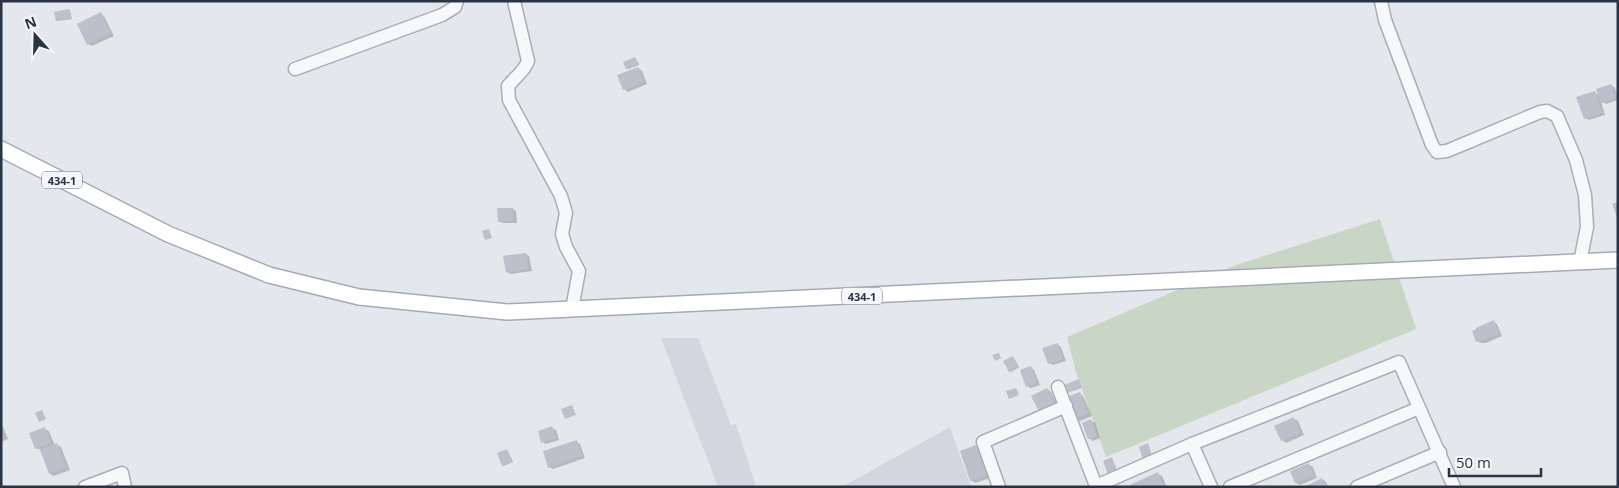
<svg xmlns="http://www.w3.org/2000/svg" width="1619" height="488" font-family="'Open Sans',sans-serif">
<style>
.built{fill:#d2d6de}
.green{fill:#c9d6c5}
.shadow{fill:#0003}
.building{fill:#bbc0ca}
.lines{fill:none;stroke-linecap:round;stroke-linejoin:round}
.minor-casing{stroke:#a9aeb7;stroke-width:15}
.major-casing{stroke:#a3abb8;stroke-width:18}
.minor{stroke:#f7f8fa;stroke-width:12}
.major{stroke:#fff;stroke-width:15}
.labels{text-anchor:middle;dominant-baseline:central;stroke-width:4.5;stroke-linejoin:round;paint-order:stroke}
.shield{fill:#f4f6f9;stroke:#676e7b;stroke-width:1}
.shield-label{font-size:11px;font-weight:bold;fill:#2b3445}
</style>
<rect width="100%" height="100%" fill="#e4e7ec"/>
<!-- built -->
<g class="built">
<path d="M661 338H698L731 425 736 424 756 487H718Z"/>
<path d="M950 427 971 487H842Z"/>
</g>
<!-- green -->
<path class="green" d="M1380 219 1416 329 1106 457 1076 372 1067 337 1236 265Z"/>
<!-- shadow -->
<g class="shadow">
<path d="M68 10 70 11 72 19 57 21Z"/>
<path d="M100 13 104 16 114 36 92 46 88 44Z"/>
<path d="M635 58 639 65 628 69H627Z"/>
<path d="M638 68 642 71 647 84 628 92 624 89Z"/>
<path d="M1611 85 1615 88 1618 100 1606 104 1601 101 1605 115 1589 120 1585 118 1594 93 1600 95Z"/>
<path d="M512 209 516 211 517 223H503L499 221Z"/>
<path d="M525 254 529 256 532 271 511 274 507 272Z"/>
<path d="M1494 322 1497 324 1502 336 1486 343H1481L1477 341Z"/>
<path d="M1057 344 1061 347 1066 361 1053 365 1049 363Z"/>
<path d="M1013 357 1019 367 1011 372 1010 371Z"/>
<path d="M1031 367 1034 370 1040 385 1031 388 1027 386Z"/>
<path d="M1047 389 1051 392 1058 406 1044 413Z"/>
<path d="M1079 394 1083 396 1092 416 1080 421 1076 419Z"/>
<path d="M1294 419 1298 421 1304 435 1286 443 1282 440Z"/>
<path d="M1091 421 1095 423 1100 438 1093 441 1089 438Z"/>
<path d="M1 422 8 439 1 442Z"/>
<path d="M552 428 556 430 559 440 546 444 542 442Z"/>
<path d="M45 429 49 431 55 446 57 445 61 447 70 470 54 476 50 474 41 450 36 448Z"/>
<path d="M576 442 580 444 585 458 553 469 549 467Z"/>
<path d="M983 448 993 477 975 483 971 480Z"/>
<path d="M507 450 513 462 504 466 503 465Z"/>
<path d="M1309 465 1313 467 1317 478 1300 485 1296 483 1292 471Z"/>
<path d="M1158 474 1162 476 1167 487H1132Z"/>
<path d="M1322 479 1326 482 1328 487H1306Z"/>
</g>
<!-- building -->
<g class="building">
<path d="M69 9 71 18 56 21 54 12Z"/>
<path d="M101 12 111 33 87 45 77 24Z"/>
<path d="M635 57 639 64 626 69 623 62Z"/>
<path d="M638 67 644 82 623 90 617 75Z"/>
<path d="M1611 84 1616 98 1601 103 1596 89Z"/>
<path d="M1595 91 1602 113 1584 119 1576 97Z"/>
<path d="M1618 202V219L1612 204Z"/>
<path d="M497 208H513V221L498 222Z"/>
<path d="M489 229 492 238 485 240 482 231Z"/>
<path d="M526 253 528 269 506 272 503 256Z"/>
<path d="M1494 320 1499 334 1481 341V340L1476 342 1472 331 1476 329V328Z"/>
<path d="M1058 343 1063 359 1048 364 1042 348Z"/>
<path d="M999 353 1001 358 995 361 992 355Z"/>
<path d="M1013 356 1018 366 1009 372 1003 361Z"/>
<path d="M1031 366 1037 383 1026 387 1020 370Z"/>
<path d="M1079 379 1082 388 1067 393 1064 385Z"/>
<path d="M1016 388 1019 395 1009 399 1006 391Z"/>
<path d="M1047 388 1055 404 1039 411 1031 396Z"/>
<path d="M1080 392 1088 414 1075 419 1066 397Z"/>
<path d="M572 405 576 415 565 419 561 409Z"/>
<path d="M42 410 46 419 39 422 35 413Z"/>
<path d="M1294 417 1300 433 1281 441 1274 426Z"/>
<path d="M1091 419 1097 436 1088 439 1082 423Z"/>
<path d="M552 426 556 438 541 443 538 431Z"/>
<path d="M45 427 51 443 35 449 29 433Z"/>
<path d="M577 440 582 456 548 468 543 451Z"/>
<path d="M57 443 67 468 49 474 40 450Z"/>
<path d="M1148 443 1153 459 1144 462 1139 447Z"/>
<path d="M979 444 990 475 970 481 960 451Z"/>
<path d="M507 449 513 462 502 466 497 453Z"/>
<path d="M1112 457 1118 473 1109 477 1103 461Z"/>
<path d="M1309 463 1314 476 1295 483 1290 471Z"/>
<path d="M1158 472 1164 487H1131L1130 485Z"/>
<path d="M1322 478 1326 487H1304Z"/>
</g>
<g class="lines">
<defs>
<g id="minor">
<path d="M514 1 528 61C524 72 516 76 508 86L509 100 561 196 566 213 562 234 566 247 579 271 572 309"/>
<path d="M1381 1 1385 20 1432 145 1437 152 1447 151 1540 112 1547 111 1557 116 1576 160 1585 195 1587 227 1580 262"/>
<path d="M295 69 442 15 455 7 457 1"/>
<path d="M1058 387 1096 486 1192 444 1399 362 1454 487"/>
<path d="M1192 444 1211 487"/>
<path d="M85 487 122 473 125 487"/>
<path d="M999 487 983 442 1066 406"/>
<path d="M1230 487 1419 408"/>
<path d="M1357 487 1440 452"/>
</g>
<path id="major" d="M1 149 168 234 269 275 359 297 507 312 1618 260"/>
</defs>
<!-- minor casing -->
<use href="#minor" class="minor-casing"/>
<!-- major casing -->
<use href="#major" class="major-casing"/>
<!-- minor -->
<use href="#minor" class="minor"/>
<!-- major -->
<use href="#major" class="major"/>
</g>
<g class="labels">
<!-- shield labels -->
<g class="shield">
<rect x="42" y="171.5" width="40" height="17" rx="4"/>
<rect x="842" y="287.5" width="40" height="17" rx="4"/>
</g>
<g class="shield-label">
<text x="62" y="180">434-1</text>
<text x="862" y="296">434-1</text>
</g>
</g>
<!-- border -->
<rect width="1619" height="488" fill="none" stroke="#2b3445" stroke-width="5"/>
<!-- north arrow -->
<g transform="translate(35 35) rotate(340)" stroke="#f4f6f9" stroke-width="4" paint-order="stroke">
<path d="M0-4L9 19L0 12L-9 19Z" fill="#2b3445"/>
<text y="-8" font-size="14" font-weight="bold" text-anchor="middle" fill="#2b3445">N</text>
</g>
<!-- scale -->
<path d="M1449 468v8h92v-8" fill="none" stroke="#2b3445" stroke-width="2.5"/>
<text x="1456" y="468" font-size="15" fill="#2b3445" stroke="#f4f6f9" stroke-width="4" paint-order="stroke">50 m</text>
</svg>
